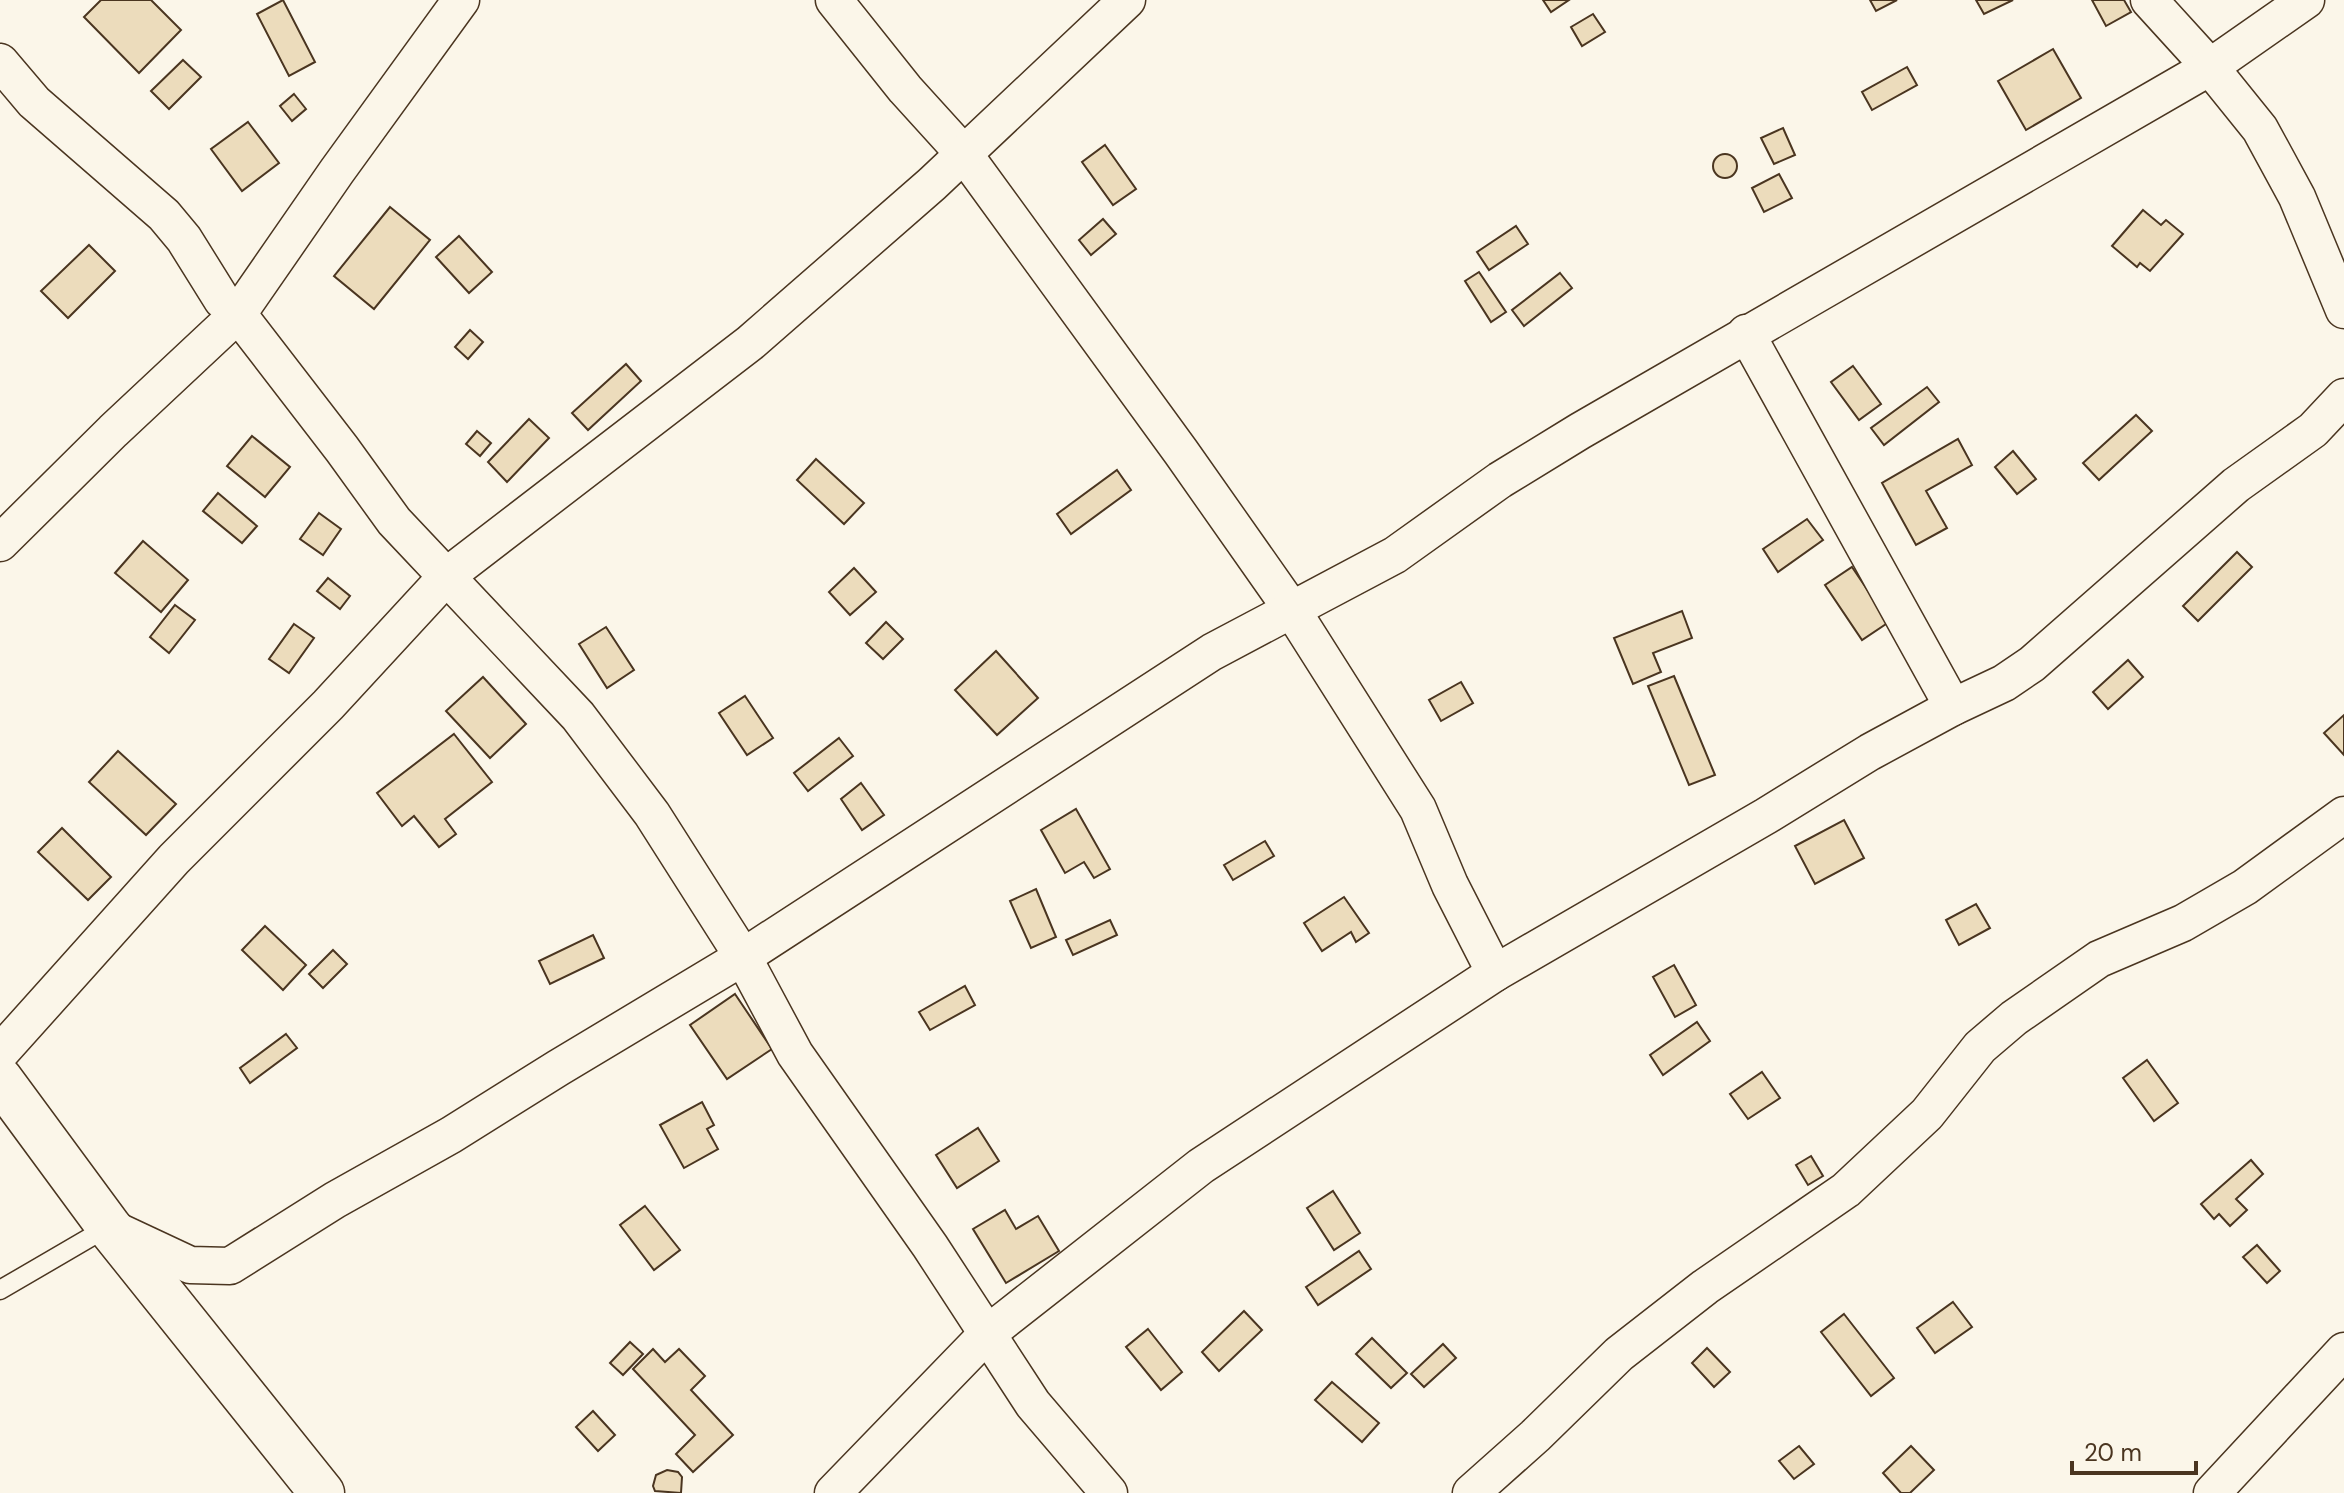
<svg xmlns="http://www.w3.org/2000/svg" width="2344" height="1493" font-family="'DM Sans',sans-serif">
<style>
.building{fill:#ecdcbc;stroke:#4a3520;stroke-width:2}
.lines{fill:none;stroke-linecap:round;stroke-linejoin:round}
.service-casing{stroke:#4a3520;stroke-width:21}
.minor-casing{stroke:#4a3520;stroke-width:39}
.trunk-casing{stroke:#4a3520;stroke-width:47}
.service{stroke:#fbf6e9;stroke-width:18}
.minor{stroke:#fbf6e9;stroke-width:36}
.trunk{stroke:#fbf6e9;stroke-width:44}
</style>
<rect width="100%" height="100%" fill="#fbf6e9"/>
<!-- building -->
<g class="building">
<path d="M101 0H151L181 30 139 73 84 17Z"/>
<path d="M283 0 315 62 289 76 257 14Z"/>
<path d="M1543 0H1569L1551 12Z"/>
<path d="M1870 0H1897L1876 11Z"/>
<path d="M1976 0H2013L1984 14Z"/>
<path d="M2092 0H2124L2131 12 2106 26Z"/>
<path d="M1593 14 1605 32 1582 46 1571 27Z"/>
<path d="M2053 49 2081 98 2026 130 1998 81Z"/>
<path d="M183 60 201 77 169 109 151 91Z"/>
<path d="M1907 67 1917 85 1872 110 1862 92Z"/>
<path d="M294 94 306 109 292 121 280 106Z"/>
<path d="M248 122 279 163 242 191 211 149Z"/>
<path d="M1783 128 1795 155 1774 164 1761 138Z"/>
<path d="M1105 145 1136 189 1113 205 1082 162Z"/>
<circle cx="1725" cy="166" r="12"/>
<path d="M1779 174 1792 198 1764 212 1752 188Z"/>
<path d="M390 207 430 240 374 309 334 276Z"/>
<path d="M2143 210 2161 225 2166 220 2183 234 2150 271 2140 263 2137 267 2112 246Z"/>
<path d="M1103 219 1116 234 1091 255 1079 240Z"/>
<path d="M1516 226 1528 244 1489 270 1477 252Z"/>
<path d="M459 236 492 272 469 293 436 257Z"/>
<path d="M89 245 115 271 68 318 41 291Z"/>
<path d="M1479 272 1506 312 1491 322 1465 281Z"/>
<path d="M1560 273 1572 288 1524 326 1512 310Z"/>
<path d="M470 330 483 342 468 359 455 347Z"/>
<path d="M626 364 641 381 588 430 572 413Z"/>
<path d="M1853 366 1881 404 1859 420 1831 382Z"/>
<path d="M1927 387 1939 402 1884 445 1871 428Z"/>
<path d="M2136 415 2152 431 2099 480 2083 463Z"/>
<path d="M529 419 549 438 507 482 488 462Z"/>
<path d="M477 431 491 443 480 456 466 444Z"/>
<path d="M252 436 290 467 265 497 227 466Z"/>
<path d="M1958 439 1972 465 1926 491 1947 528 1916 545 1882 483Z"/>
<path d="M2013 451 2036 479 2017 494 1995 467Z"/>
<path d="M816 459 864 503 844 524 797 480Z"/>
<path d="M1117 470 1131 490 1071 534 1057 514Z"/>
<path d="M218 493 257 526 242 543 203 511Z"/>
<path d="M319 513 341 529 323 555 300 539Z"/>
<path d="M1807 519 1823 540 1778 572 1763 549Z"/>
<path d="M143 541 188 580 161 612 115 573Z"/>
<path d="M2237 552 2252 567 2198 621 2183 606Z"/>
<path d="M1852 567 1889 622 1862 640 1825 585Z"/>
<path d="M854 568 876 592 850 615 829 592Z"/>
<path d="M328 578 350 596 340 609 317 591Z"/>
<path d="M175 605 195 620 169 653 150 637Z"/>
<path d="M1682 611 1692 638 1653 653 1661 672 1633 684 1614 638Z"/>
<path d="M886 622 903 639 883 659 866 643Z"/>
<path d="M294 624 314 638 289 673 269 659Z"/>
<path d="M606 627 634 670 607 688 579 644Z"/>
<path d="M996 651 1038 698 997 735 955 690Z"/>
<path d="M2128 660 2143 677 2108 709 2093 692Z"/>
<path d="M1674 676 1715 775 1689 785 1648 686Z"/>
<path d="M483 677 526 724 490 758 446 711Z"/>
<path d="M1461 682 1473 703 1441 721 1429 700Z"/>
<path d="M745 696 773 738 747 755 719 713Z"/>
<path d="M2344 715V755L2324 733Z"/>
<path d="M454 734 492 782 445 819 456 834 439 847 414 816 402 826 377 793Z"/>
<path d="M839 738 853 756 808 791 794 773Z"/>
<path d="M118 751 176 804 146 835 89 782Z"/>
<path d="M861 783 884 815 862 830 841 799Z"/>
<path d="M1076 809 1110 869 1094 878 1084 862 1065 873 1041 830Z"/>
<path d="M1844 820 1864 858 1815 884 1795 846Z"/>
<path d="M62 828 111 877 88 900 38 852Z"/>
<path d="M1265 841 1274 856 1233 880 1224 865Z"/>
<path d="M1036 889 1056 937 1031 948 1010 901Z"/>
<path d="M1344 897 1369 933 1356 942 1351 932 1322 951 1304 923Z"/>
<path d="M1976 904 1990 928 1959 945 1946 920Z"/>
<path d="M1110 920 1117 935 1073 955 1066 940Z"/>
<path d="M265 926 306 965 283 990 242 950Z"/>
<path d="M593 935 604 958 550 984 539 961Z"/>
<path d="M333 950 347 964 323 988 309 974Z"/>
<path d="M1674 965 1696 1005 1675 1017 1653 977Z"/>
<path d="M965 986 975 1005 930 1030 919 1012Z"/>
<path d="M735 994 772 1049 727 1079 690 1025Z"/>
<path d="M1697 1022 1710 1041 1663 1075 1650 1055Z"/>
<path d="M286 1034 297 1048 250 1083 240 1068Z"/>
<path d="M2147 1060 2178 1103 2154 1121 2123 1078Z"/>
<path d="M1762 1072 1780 1098 1748 1119 1730 1094Z"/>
<path d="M702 1102 714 1125 707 1129 718 1149 684 1168 660 1125Z"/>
<path d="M978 1128 999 1161 957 1188 936 1155Z"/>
<path d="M1811 1156 1823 1176 1808 1185 1796 1165Z"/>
<path d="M2251 1160 2263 1174 2236 1199 2247 1210 2230 1226 2219 1214 2214 1219 2201 1204Z"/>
<path d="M1333 1191 1360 1233 1334 1250 1307 1208Z"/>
<path d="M645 1206 680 1250 654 1270 620 1225Z"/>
<path d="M1005 1210 1016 1229 1038 1216 1059 1251 1006 1283 973 1229Z"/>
<path d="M2257 1245 2280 1271 2267 1283 2243 1257Z"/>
<path d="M1359 1251 1371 1269 1318 1305 1306 1287Z"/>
<path d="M1953 1302 1972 1327 1935 1353 1917 1328Z"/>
<path d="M1244 1311 1262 1330 1219 1371 1202 1352Z"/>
<path d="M1844 1314 1894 1378 1871 1396 1821 1332Z"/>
<path d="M1148 1329 1182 1372 1161 1390 1126 1347Z"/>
<path d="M1372 1338 1407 1373 1391 1388 1356 1354Z"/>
<path d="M630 1342 643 1354 623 1375 610 1363Z"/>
<path d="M1443 1344 1456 1358 1424 1387 1411 1374Z"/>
<path d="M1707 1348 1730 1372 1714 1387 1692 1363Z"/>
<path d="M653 1349 665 1362 679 1349 705 1376 691 1390 733 1435 693 1472 676 1454 695 1435 633 1369Z"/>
<path d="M1332 1382 1379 1423 1362 1442 1315 1400Z"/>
<path d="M593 1411 615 1435 598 1451 576 1427Z"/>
<path d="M1799 1446 1814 1464 1794 1479 1779 1461Z"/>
<path d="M1911 1446 1934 1470 1910 1493H1901L1883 1473Z"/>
<path d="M667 1470 678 1472 682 1477 681 1493 655 1491 653 1486 656 1475Z"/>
</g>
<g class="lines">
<defs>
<path id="service" d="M0 1290 108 1227"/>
<g id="minor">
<path d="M834 0 905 89 964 154 1181 452 1292 610 1418 809 1450 885 1495 973"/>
<path d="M2149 0 2210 67 2306 0"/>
<path d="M0 62 34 102 164 215 184 239 222 300 238 314 342 449 394 521 578 716 652 814 743 957 795 1054 930 1246 1033 1404 1109 1493"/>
<path d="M1746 333 1953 707"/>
<path d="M0 543 113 431 238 314 337 171 461 0"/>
<path d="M0 1053 174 859 328 705 448 575 750 343 932 184 1127 0"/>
<path d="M111 1228 190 1265 230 1266 335 1200 451 1135 558 1068 743 957 1212 652 1395 555 1500 480 1580 431 2210 67 2260 129 2297 197 2344 310"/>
<path d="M833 1493 987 1334 1201 1166 1495 973 1766 816 1870 752 1953 707 2004 683 2032 664 2236 485 2313 430 2344 397"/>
<path d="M1471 1493 1535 1436 1619 1354 1705 1287 1846 1190 1927 1114 1980 1047 2014 1018 2099 959 2183 923 2245 887 2344 815"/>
<path d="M2212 1493 2344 1351"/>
</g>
<path id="trunk" d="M0 1079 109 1227 322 1493"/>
</defs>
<!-- service casing -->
<use href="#service" class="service-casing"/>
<!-- minor casing -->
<use href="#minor" class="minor-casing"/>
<!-- trunk casing -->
<use href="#trunk" class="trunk-casing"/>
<!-- service -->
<use href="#service" class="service"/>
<!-- minor -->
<use href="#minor" class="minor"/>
<!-- trunk -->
<use href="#trunk" class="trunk"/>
</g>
<!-- scale -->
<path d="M2072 1461v12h124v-12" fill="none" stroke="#4a3520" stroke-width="4"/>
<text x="2084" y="1461" font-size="24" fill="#4a3520" stroke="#fbf6e9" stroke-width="6" paint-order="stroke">20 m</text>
</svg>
